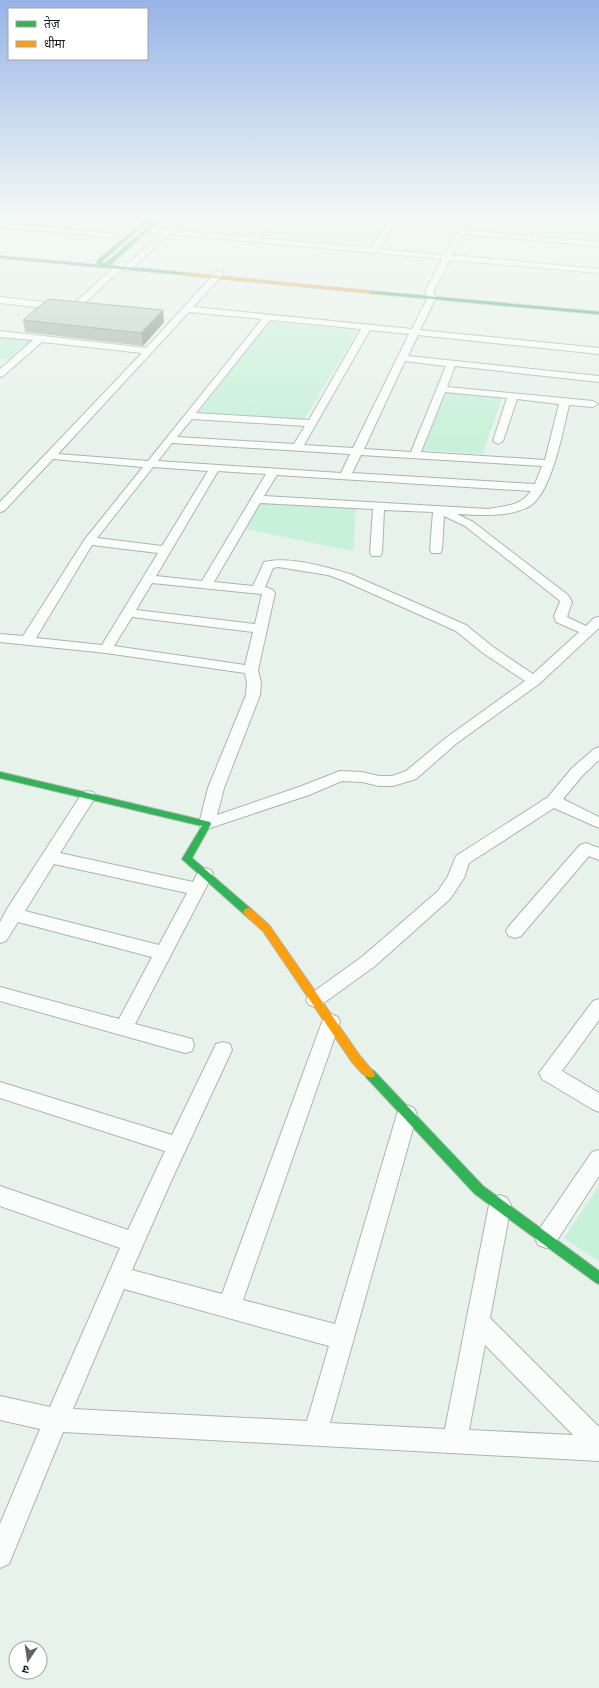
<svg xmlns="http://www.w3.org/2000/svg" width="599" height="1688" font-family="'Asap Condensed','Noto Sans Devanagari',sans-serif">
<style>
.green{fill:#c7f1d8}
.lines{fill:none;stroke-linecap:round;stroke-linejoin:round}
.street-casing{stroke:#abb5af;stroke-width:2}
.fast-casing{stroke:#abb5af;stroke-width:2}
.slow-casing{stroke:#abb5af;stroke-width:2}
.street{fill:#fbfdfc;fill-rule:evenodd}
.fast{fill:#30b455;fill-rule:evenodd}
.slow{fill:#ff9f0a;fill-rule:evenodd}
.wall{fill:#a1b3a9}
.shaded-wall{fill:#839289}
.building{fill:#bbd0c4;stroke:#839289}
</style>
<rect width="100%" height="100%" fill="#e6f2ea"/>
<!-- green -->
<g class="green">
<path d="M0 216H69L53 228 0 223Z"/>
<path d="M280 216H391L369 248 261 238Z"/>
<path d="M551 216H599V242L543 237Z"/>
<path d="M269 322 358 330 304 420 199 412Z"/>
<path d="M0 337 33 340 10 360 0 359Z"/>
<path d="M446 391 503 396 482 454 423 450Z"/>
<path d="M261 503 356 509 353 551 246 529Z"/>
<path d="M599 1186V1261L564 1238Z"/>
</g>
<g class="lines">
<defs>
<g id="street">
<path d="M70 216H79L63 229 128 235 132 237 128 239 0 227V223L54 228Z"/>
<path d="M181 216H189L174 230 251 237 266 220 247 218 243 216H277L258 238 371 248 393 216H401L379 249 445 255 465 216H473L465 230 532 236 539 216H547L539 237 599 242V246L463 234 452 255 599 269V273L450 260 433 292 436 297 420 330 599 348V354L418 335 408 356 599 376V382L455 366 447 387 593 401 598 404 593 407 569 405C563 430 552 492 530 506 508 518 481 515 457 514L473 522 568 595 572 602 567 617 586 626 594 618 599 617V628L539 684 457 743 416 779 393 786H379L362 782 342 781 309 795 207 829 201 828 199 824 208 788 246 695 247 683 245 673 106 653 0 642V634L23 636 85 539 143 467 53 459 4 511 0 512V502L142 353 42 342 3 376 0 377V369L33 340 0 337V331L146 348 217 271H223V275L193 307 412 329 428 297 425 292 442 259 169 234 130 271H124V267L161 234 144 232V228L166 229ZM189 312 262 319 148 461 58 454ZM270 320 361 329 309 420 196 413ZM370 330 409 334 353 448 304 445ZM405 361 446 366 411 452 364 449ZM445 392 507 398 493 441 498 444 503 441 517 399 559 404 545 460 421 452ZM192 419 305 426 294 444 177 437ZM172 443 350 454 341 473 158 461ZM361 455 542 466 535 484 352 473ZM153 467 208 471 162 546 97 538ZM218 471 266 474 202 581 156 576ZM277 475 531 491C521 506 505 506 488 509L264 496ZM260 503 373 509 370 553 372 556H380L382 553 384 510 433 512 430 550 432 553H440L442 550 444 516 465 526 559 600 560 602 554 616 556 622 579 632 533 674 493 647 466 625 350 574C326 567 289 556 264 562L253 586 214 582ZM92 545 158 553 102 645 36 638ZM278 567 328 575 342 580 456 631 483 653 525 681 447 737 406 771 392 776H379L362 772 340 771 299 787 217 815 224 788 260 695 261 683 258 670 275 593 273 590 265 587 273 568ZM152 583 262 594 255 624 136 610ZM132 617 253 632 245 665 114 646Z"/>
<path d="M120 262H126L127 264 77 310H71L70 308 71 306Z"/>
<path d="M0 297 62 304 66 307 62 310 0 303Z"/>
<path d="M599 747V760L582 776 563 799 599 817V828L554 808 469 863 464 878 450 899 375 966 321 1005 315 1007 309 1005 306 1000 309 995 363 956 438 891 448 876 456 856 548 797 572 768 594 749Z"/>
<path d="M88 791 93 792 96 796 60 853 193 882 199 870 205 868 211 870 213 874 135 1024 192 1039 194 1045 192 1051 185 1053 0 1001V987L119 1019 152 957 18 922 6 941 0 943V922L7 909 83 792ZM54 864 187 893 159 945 25 911Z"/>
<path d="M586 843 599 848V860L589 856 521 936 515 938 509 936 506 931 509 926 580 845Z"/>
<path d="M599 999V1020L562 1071 599 1093V1112L592 1109 542 1079 539 1073 593 1001Z"/>
<path d="M331 1014 338 1017 340 1022 243 1300 335 1324 397 1114 400 1108 407 1105 414 1108 417 1114 330 1423 445 1429 489 1205 493 1198 500 1195 507 1198 511 1205 490 1318 599 1427V1461L63 1432 9 1564 0 1568V1524L40 1429 0 1420V1396L50 1407 120 1248 0 1206V1186L128 1230 165 1151 0 1098V1082L172 1135 216 1044 223 1042 230 1044 232 1050 173 1177 132 1270 222 1294 322 1022 324 1017ZM124 1289 329 1346 307 1421 73 1409ZM485 1345 573 1435 469 1430Z"/>
<path d="M599 1150V1176L554 1245 546 1248 538 1245 535 1238 538 1231 592 1152Z"/>
</g>
<g id="fast">
<path d="M150 216H154L101 262 102 264 107 262 161 216H165L111 264 107 265 186 273 188 275 0 258V256L98 265 97 261Z"/>
<path d="M370 291 599 312V314L368 293Z"/>
<path d="M0 772 210 822 211 824 192 858 251 909 253 912 251 915H245L182 859 202 826 0 778Z"/>
<path d="M370 1069 374 1071 483 1186 599 1271V1284L595 1282 475 1194 366 1077 365 1074 366 1071Z"/>
</g>
<g id="slow">
<path d="M186 273 370 291 372 292 370 293 184 275Z"/>
<path d="M248 908 251 909 269 925 360 1056 375 1074 374 1077C365 1080 358 1068 352 1062L263 931 245 915 243 912 245 909Z"/>
</g>
</defs>
<!-- street casing -->
<use href="#street" class="street-casing"/>
<!-- fast casing -->
<use href="#fast" class="fast-casing"/>
<!-- slow casing -->
<use href="#slow" class="slow-casing"/>
<!-- street -->
<use href="#street" class="street"/>
<!-- fast -->
<use href="#fast" class="fast"/>
<!-- slow -->
<use href="#slow" class="slow"/>
</g>
<!-- wall -->
<path class="wall" d="M23 320 164 322 143 346 25 332Z"/>
<!-- shaded-wall -->
<path class="shaded-wall" d="M163 310 164 322 143 346 141 333Z"/>
<!-- building -->
<path class="building" d="M48 299 163 310 141 333 23 320Z"/>
<!-- sky -->
<linearGradient id="sky" x2="0" y2="1"><stop stop-color="#97b4e6"/><stop offset="0.48" stop-color="#f4f9f6"/><stop offset="1" stop-color="#f4f9f6" stop-opacity="0"/></linearGradient>
<rect width="599" height="452" fill="url(#sky)"/>
<!-- legend -->
<rect x="8" y="8" width="140" height="52" fill="#ffffff" stroke="#a1a4a2"/>
<rect x="16" y="21" width="20" height="6" fill="#30b455" stroke="#a1a4a2"/>
<text x="44" y="28" font-size="12" fill="#131b16">तेज़</text>
<rect x="16" y="41" width="20" height="6" fill="#ff9f0a" stroke="#a1a4a2"/>
<text x="44" y="48" font-size="12" fill="#131b16">धीमा</text>
<!-- north arrow -->
<g transform="translate(28 1660) rotate(193)"><circle r="19" fill="#ffffff" stroke="#a1a4a2"/>
<path d="M0-3L7 15L0 10L-7 15Z" fill="#5d6660"/>
<text y="-6" font-size="11" font-weight="bold" text-anchor="middle" fill="#131b16">उ</text>
</g>
</svg>
